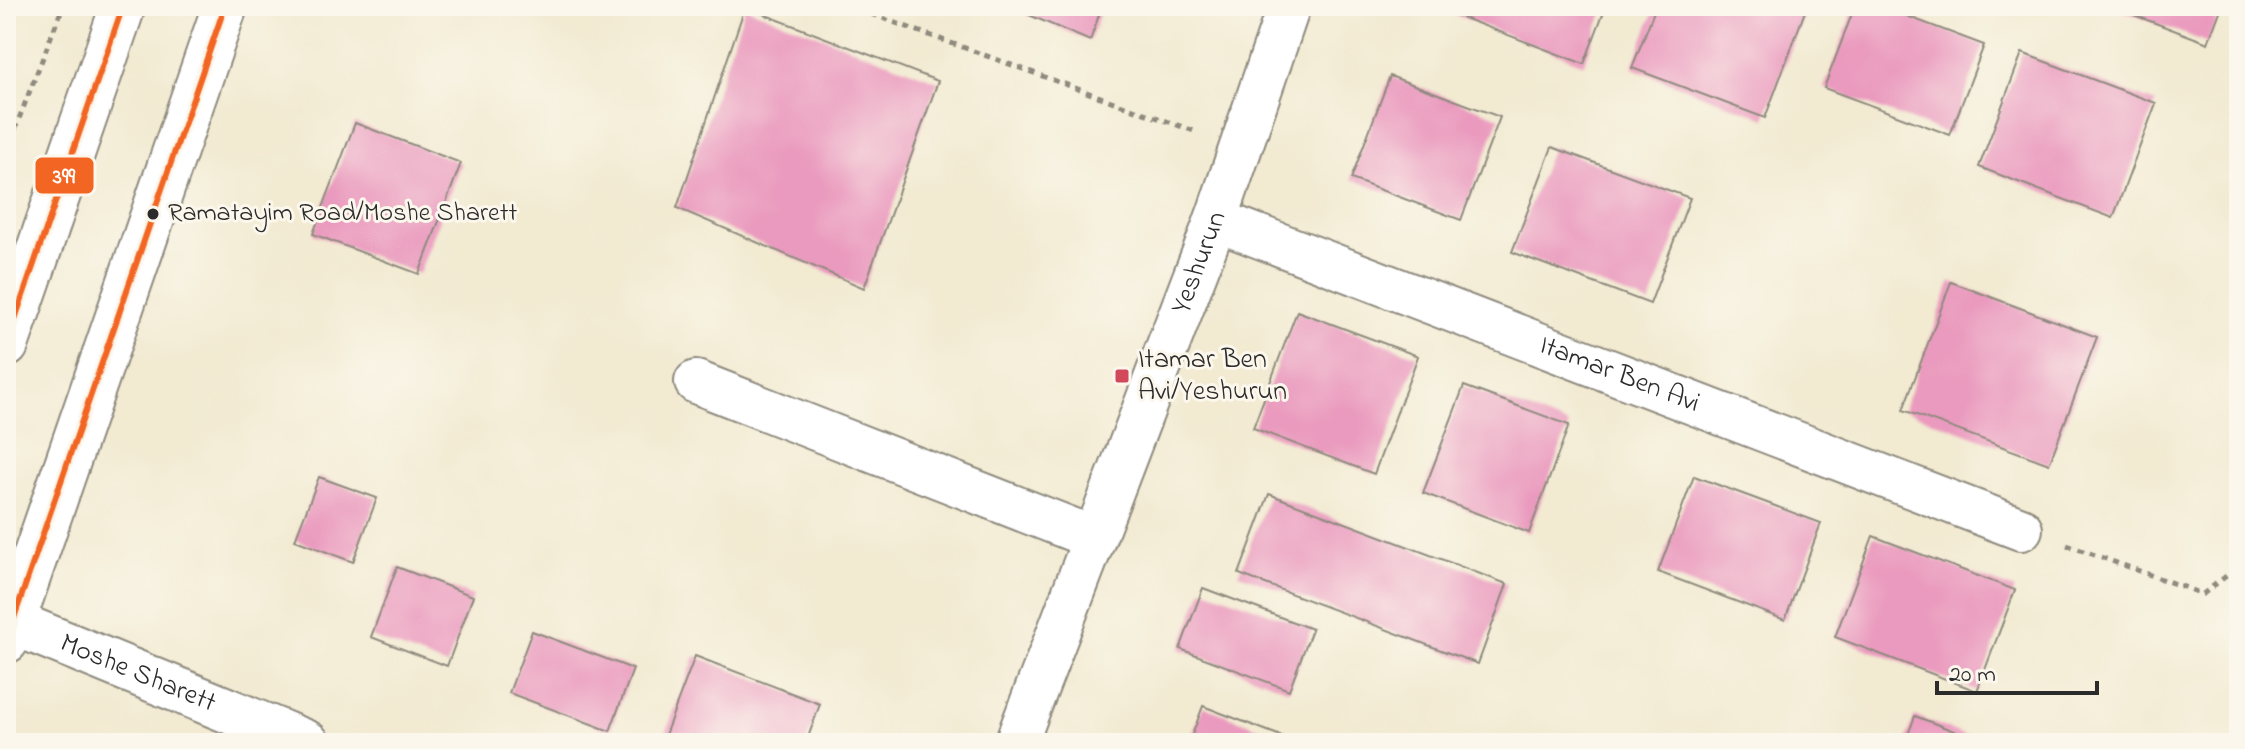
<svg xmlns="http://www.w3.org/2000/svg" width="2245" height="749" font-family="'Indie Flower',sans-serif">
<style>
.building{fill:#ea9abe}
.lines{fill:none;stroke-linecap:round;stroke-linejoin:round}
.street-casing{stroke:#8e8a7e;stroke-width:46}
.secondary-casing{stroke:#8e8a7e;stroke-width:48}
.primary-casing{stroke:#8e8a7e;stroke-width:48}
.path{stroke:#8e8a7e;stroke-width:5;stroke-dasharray:6 6;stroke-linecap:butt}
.street{stroke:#fff;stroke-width:42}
.secondary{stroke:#fff;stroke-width:44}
.primary{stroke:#fff;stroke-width:44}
.bus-1-casing{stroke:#fbf7ec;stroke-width:12}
.bus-1{stroke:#f26522;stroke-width:6}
.bus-dot{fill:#2b2b2b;stroke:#fbf7ec;stroke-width:3}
.poi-dot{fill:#d1495b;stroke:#fbf7ec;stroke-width:3}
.labels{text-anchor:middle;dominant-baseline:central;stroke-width:6;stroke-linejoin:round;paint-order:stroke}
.bus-label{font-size:26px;fill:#2b2b2b;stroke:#fbf7ec;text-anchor:start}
.street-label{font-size:28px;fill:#2b2b2b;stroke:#fbf7ec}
.poi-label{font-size:28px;fill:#2b2b2b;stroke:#fbf7ec;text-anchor:start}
.line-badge{stroke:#fbf7ec;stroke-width:3}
.badge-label{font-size:22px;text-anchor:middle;font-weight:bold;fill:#fff}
</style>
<rect width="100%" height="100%" fill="#fbf7ec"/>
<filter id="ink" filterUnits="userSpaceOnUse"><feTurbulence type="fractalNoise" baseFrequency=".0125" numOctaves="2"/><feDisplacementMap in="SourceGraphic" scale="16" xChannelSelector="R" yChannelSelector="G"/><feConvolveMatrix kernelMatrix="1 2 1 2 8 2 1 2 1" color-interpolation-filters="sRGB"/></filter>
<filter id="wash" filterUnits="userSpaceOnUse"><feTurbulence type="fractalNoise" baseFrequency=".006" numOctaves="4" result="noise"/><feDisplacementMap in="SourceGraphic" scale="32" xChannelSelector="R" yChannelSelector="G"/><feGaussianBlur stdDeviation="1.8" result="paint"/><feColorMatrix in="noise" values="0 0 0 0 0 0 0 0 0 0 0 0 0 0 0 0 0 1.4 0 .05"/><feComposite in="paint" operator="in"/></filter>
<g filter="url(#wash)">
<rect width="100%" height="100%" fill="#f2ead1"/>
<g id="blocks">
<!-- building -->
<g class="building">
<path d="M1008 6H1102L1090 41Z"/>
<path d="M1432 6H1606L1584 64Z"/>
<path d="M1656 6H1807L1765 118 1632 68Z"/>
<path d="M1855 6H1880L1984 45 1950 135 1824 88Z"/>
<path d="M2110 6H2222L2208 43Z"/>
<path d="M745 7 938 81 864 288 677 208Z"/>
<path d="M2022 53 2156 103 2113 218 1979 167Z"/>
<path d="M1390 76 1500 117 1461 220 1351 179Z"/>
<path d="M355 123 461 163 419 274 313 234Z"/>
<path d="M1552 147 1690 198 1650 304 1512 252Z"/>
<path d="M1951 282 2097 337 2049 464 1903 410Z"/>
<path d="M1297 311 1418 356 1374 474 1253 428Z"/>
<path d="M1464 386 1569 425 1529 533 1423 493Z"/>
<path d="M1694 476 1821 523 1785 620 1658 572Z"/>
<path d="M319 477 377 498 353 562 295 540Z"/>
<path d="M1269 494 1507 584 1478 664 1239 574Z"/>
<path d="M1873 536 2015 590 1977 691 1835 637Z"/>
<path d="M397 567 473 596 447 666 371 637Z"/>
<path d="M1203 588 1312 629 1289 690 1180 649Z"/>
<path d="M532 631 633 669 610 731 509 693Z"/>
<path d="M695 656 820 704 806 743H662Z"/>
<path d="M1203 706 1299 743H1189Z"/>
<path d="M1915 716 1985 743H1905Z"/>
</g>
</g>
</g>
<g filter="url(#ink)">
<use href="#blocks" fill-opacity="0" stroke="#8e8a7e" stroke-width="2"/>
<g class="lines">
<defs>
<g id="street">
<path id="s1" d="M1216 220 2021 529"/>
<path d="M696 382 1094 538"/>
<path id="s2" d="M1016 743 1216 220 1289 6"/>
</g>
<g id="secondary">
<path id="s3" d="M12 622 307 743"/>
</g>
<g id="primary">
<path d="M6 345 123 6"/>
<path d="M6 641 225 6"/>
</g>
</defs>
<!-- street casing -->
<use href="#street" class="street-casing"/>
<!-- secondary casing -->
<use href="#secondary" class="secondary-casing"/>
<!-- primary casing -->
<use href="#primary" class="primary-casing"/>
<!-- path -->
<g class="path">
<path d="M849 6 1194 131"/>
<path d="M6 152 63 6"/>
<path d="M2067 545 2203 594 2239 566"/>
</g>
<!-- street -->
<use href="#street" class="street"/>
<!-- secondary -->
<use href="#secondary" class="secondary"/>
<!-- primary -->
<use href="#primary" class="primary"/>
<defs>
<g id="bus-1">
<path d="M6 345 123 6"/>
<path d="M6 641 225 6"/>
</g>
</defs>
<!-- bus-1 casing -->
<use href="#bus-1" class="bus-1-casing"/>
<!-- bus-1 -->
<use href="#bus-1" class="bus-1"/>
</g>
</g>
<!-- markers -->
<circle class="bus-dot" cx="153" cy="214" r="7"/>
<rect class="poi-dot" x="1114" y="368" width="16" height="16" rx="4"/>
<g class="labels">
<!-- bus labels -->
<g class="bus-label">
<text x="168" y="214">Ramatayim Road/Moshe Sharett</text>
</g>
<!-- street labels -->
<g class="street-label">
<text stroke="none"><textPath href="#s2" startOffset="514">Yeshurun</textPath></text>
<text stroke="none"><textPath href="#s1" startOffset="432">Itamar Ben Avi</textPath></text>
<text stroke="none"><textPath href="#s3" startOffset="136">Moshe Sharett</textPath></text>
</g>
<!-- poi labels -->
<g class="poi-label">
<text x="1138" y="360">Itamar Ben<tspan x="1138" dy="32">Avi/Yeshurun</tspan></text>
</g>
</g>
<rect class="line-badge" x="34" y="156" width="61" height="39" rx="8" fill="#f26522"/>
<g class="badge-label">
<text x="64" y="183">399</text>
</g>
<!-- margin -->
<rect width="2245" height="749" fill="none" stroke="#fbf7ec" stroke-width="32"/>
<!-- scale -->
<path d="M1937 681v12h160v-12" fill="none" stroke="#2b2b2b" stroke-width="4"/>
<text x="1949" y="681" font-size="24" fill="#2b2b2b" stroke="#fbf7ec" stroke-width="6" paint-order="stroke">20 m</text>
</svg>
